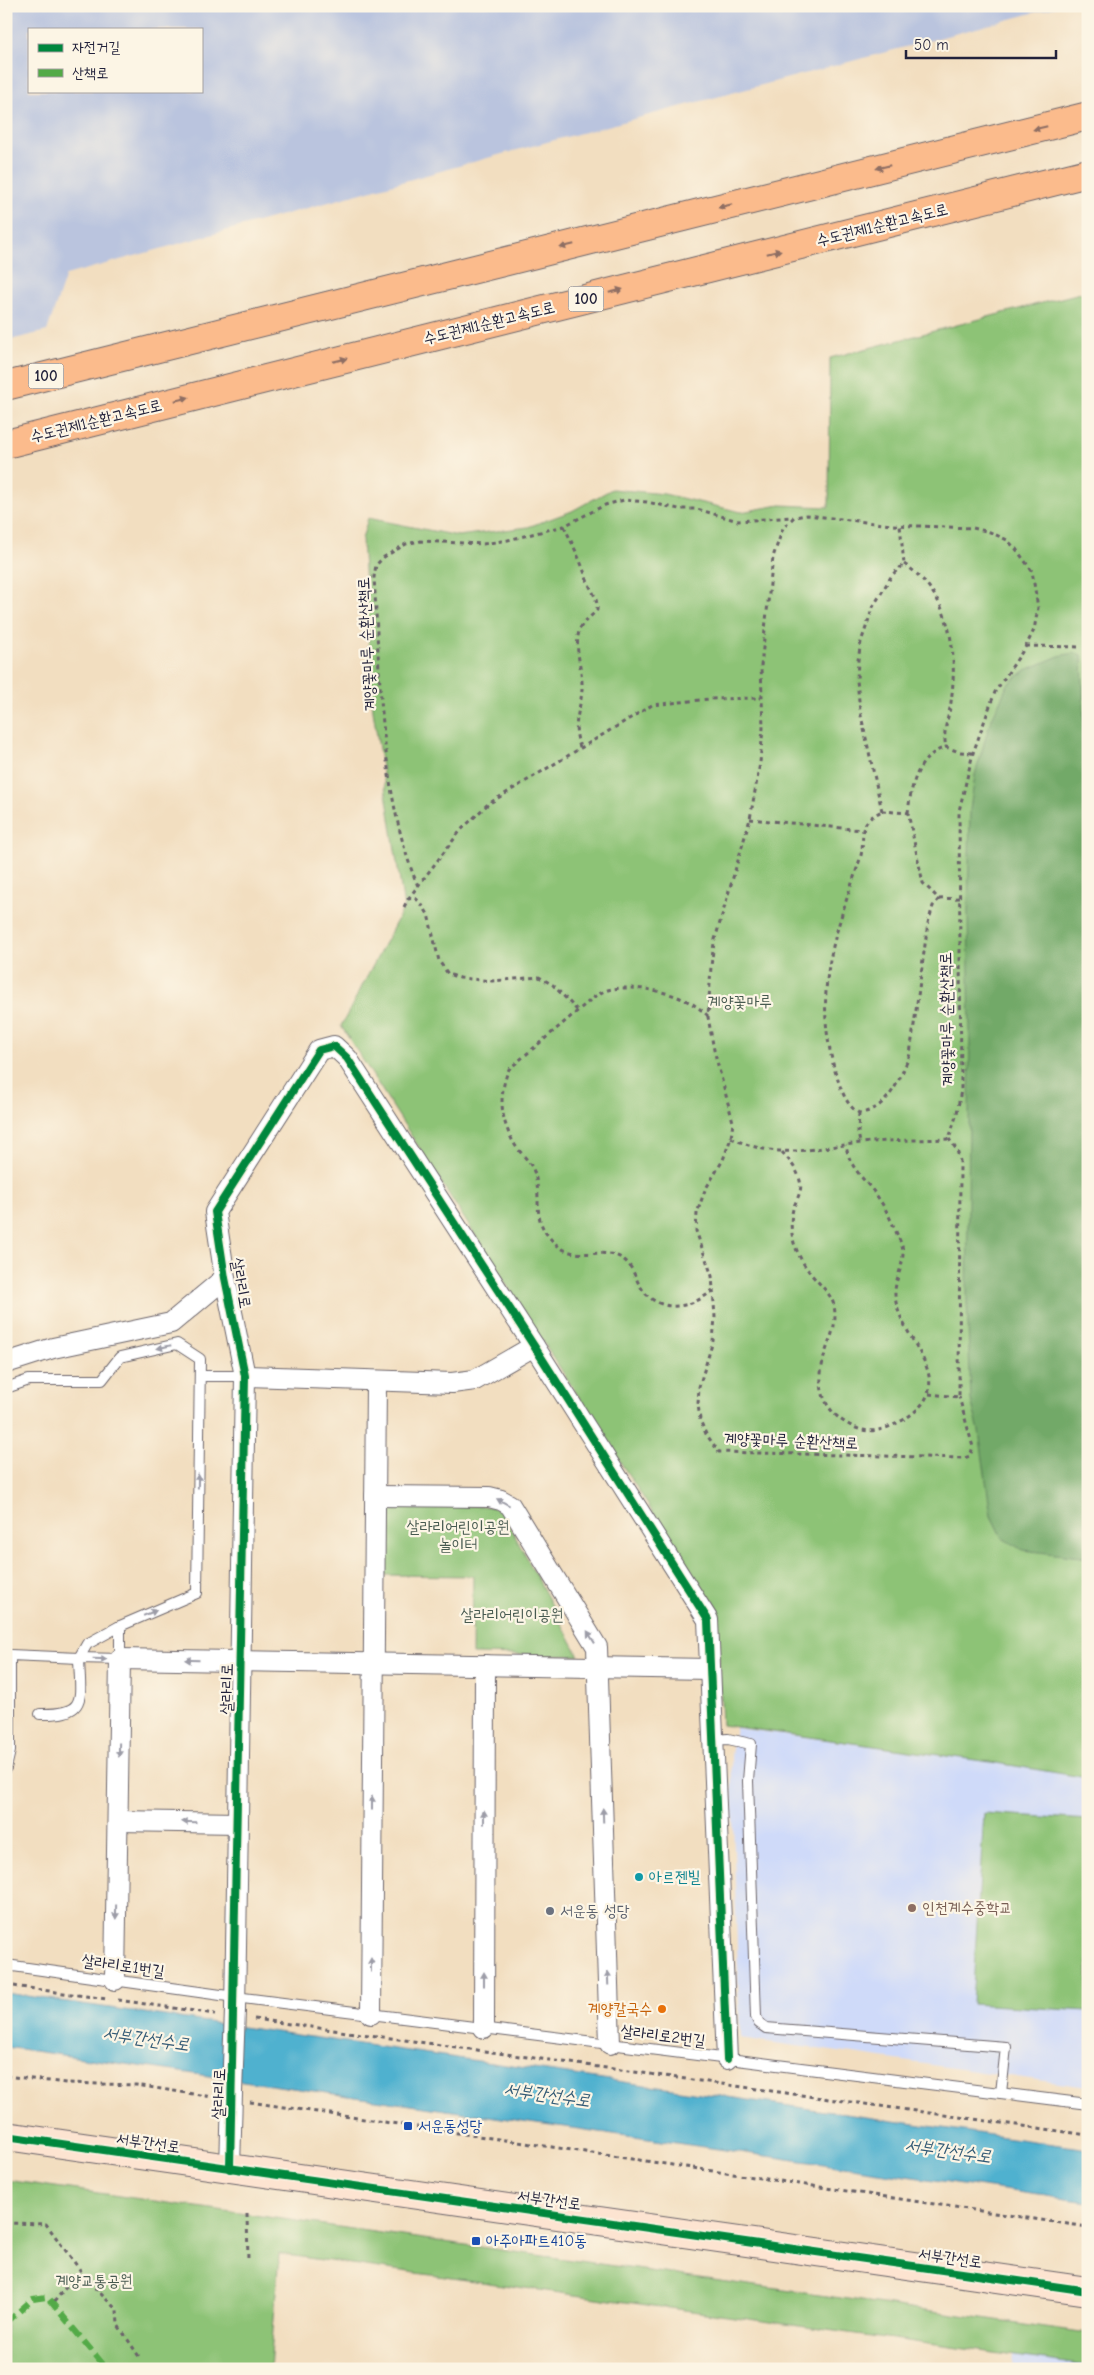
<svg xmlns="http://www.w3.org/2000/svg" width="1094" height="2375" font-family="'Comic Neue','Poor Story',sans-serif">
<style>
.built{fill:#cfdaf9}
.industrial{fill:#bac4de;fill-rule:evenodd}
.green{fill:#8dc376;stroke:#587258}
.forest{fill:#72a967;stroke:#4a6651}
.water{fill:#50b1cf;stroke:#396a85}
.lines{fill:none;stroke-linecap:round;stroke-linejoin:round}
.lane-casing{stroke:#6b646a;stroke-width:12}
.street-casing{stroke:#6b646a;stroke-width:22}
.secondary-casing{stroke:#6b646a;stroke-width:30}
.highway-casing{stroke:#6b646a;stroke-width:30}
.path{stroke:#6b646a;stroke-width:3;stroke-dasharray:4 4;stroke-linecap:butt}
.lane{stroke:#fff;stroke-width:10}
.street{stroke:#fff;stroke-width:20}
.secondary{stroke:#fde4d1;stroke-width:28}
.highway{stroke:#fbbb8c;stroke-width:28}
.street-bridge-casing{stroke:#6b646a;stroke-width:22;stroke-linecap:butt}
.street-bridge{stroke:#fff;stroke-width:20}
.quiet{stroke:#53aa46;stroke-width:6;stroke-dasharray:12 6;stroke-linecap:butt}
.cycleway-casing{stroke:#fcf5e5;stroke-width:11}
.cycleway{stroke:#00873e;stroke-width:8}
.oneway{fill:#8e6e64}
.oneway2{fill:#9c9ca7}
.culture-dot{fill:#0f9aa8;stroke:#fcf5e5;stroke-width:2}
.education-dot{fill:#8d6e63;stroke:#fcf5e5;stroke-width:2}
.worship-dot{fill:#6b7280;stroke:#fcf5e5;stroke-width:2}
.food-dot{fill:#e8710a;stroke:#fcf5e5;stroke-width:2}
.transit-dot{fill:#1a4fb4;stroke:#fcf5e5;stroke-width:2}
.labels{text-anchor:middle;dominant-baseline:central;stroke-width:4.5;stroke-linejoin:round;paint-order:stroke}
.shield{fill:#fcf5e5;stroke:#63616e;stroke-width:1}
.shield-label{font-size:15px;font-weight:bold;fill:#22223b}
.street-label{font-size:16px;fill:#22223b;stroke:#fcf5e5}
.park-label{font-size:16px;fill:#475a50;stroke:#fcf5e5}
.culture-label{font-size:16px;fill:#0d838f;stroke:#fcf5e5;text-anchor:start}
.education-label{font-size:16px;fill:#785e54;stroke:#fcf5e5;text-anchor:start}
.worship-label{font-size:16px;fill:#5b616d;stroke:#fcf5e5;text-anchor:start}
.food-label{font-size:16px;fill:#c56008;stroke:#fcf5e5;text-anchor:end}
.transit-label{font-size:16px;fill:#164399;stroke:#fcf5e5;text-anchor:start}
.water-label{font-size:18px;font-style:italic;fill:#345b76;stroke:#fcf5e5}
</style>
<rect width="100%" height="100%" fill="#fcf5e5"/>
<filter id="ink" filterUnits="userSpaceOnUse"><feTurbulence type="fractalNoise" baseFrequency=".02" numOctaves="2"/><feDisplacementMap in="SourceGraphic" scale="10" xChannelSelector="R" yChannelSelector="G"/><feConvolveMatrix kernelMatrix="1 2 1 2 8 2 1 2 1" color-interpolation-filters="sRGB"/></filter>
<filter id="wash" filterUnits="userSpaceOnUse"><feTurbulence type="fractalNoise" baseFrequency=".0096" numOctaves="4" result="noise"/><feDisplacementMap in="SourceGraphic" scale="20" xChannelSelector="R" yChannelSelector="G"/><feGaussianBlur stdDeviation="1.12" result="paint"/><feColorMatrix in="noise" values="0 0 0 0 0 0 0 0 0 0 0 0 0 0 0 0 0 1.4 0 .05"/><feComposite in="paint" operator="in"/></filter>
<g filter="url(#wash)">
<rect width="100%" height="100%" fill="#f2dec0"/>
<!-- built -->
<g class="built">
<path d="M736 1728 997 1763 1088 1778V2087L740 2038 731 1755Z"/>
<path d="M1013 2355 1088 2366V2369H1012Z"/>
</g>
<!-- industrial -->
<path class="industrial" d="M6 6H1059L502 154 66 275 47 331 6 341ZM29 29H201V91H29Z"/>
<!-- green -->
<g class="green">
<path d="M1088 291V1778L997 1763 722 1725 717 1613 341 1026 404 907 373 711 362 539 368 518 458 536 528 527 572 511 612 489 664 494 741 512 780 505 829 507 830 358Z"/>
<path d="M382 1505 483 1506 500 1508 579 1656 472 1654 473 1576 382 1575Z"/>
<path d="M984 1813 1088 1820V2011L972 2004Z"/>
<path d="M6 2180 1088 2333V2366L279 2254 270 2369H6Z"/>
</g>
<!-- forest -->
<path class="forest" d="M1074 653 1082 655 1088 846V1558L1023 1550 1002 1538 991 1516 979 1431 971 1400 967 1300 970 1033 968 912 970 810 975 775 990 723 1008 684 1026 670 1059 656Z"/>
<!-- water -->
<path class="water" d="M6 1993 1088 2149V2202L6 2047Z"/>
</g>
<g filter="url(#ink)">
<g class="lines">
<defs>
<g id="lane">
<path d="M200 1376H245"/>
<path d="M6 1388 29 1380H102L120 1357 177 1344 200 1359 197 1593 120 1626V1659L79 1658C80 1698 89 1715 40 1714"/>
<path d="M713 1740 728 1739 751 1744 748 1781 756 2017 759 2023 766 2028 1006 2047 1001 2093"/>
<path d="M6 1768 10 1751V1655L79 1658 87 1644 120 1626"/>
<path d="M6 1965 235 1997 1088 2104"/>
</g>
<g id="street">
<path d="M6 1363 53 1348 171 1323 225 1278"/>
<path d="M245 1376 452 1383 475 1380 534 1346"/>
<path d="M375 1496 489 1497 501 1500 510 1505 597 1647 610 2044"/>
<path d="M118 1821 238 1823"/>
<path d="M115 1980 120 1659 710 1669"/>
<path d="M235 2010 245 1376 225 1278 215 1212 319 1050 334 1046 347 1058 534 1346 708 1620 727 2059"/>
<path d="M371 2014 376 1382"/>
<path d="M484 2028 485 1665"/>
<path d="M230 2169 232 2093"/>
</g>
<path id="secondary" d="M6 2136 1088 2291"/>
<g id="highway">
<path d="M6 386 1088 116"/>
<path d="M6 444 1088 173"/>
</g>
</defs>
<!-- lane casing -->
<use href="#lane" class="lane-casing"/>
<!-- street casing -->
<use href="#street" class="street-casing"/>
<!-- secondary casing -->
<use href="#secondary" class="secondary-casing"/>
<!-- highway casing -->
<use href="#highway" class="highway-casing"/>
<!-- path -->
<g class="path">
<path d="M564 526C572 543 580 559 586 577 590 590 598 596 597 610 591 617 582 622 579 631 574 651 583 669 582 689 581 712 571 722 580 747"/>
<path d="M904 564C951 595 958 651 951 702 949 718 942 730 946 747"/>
<path d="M1026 646 1082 647"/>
<path d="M882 811 908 813 923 883 939 899 933 906 928 923 910 1054C901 1077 888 1111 859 1113 845 1105 840 1086 835 1071 812 990 835 935 860 859 867 836 854 824 882 811Z"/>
<path d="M882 811 860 711 857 680 858 660 861 642 873 607 892 575 904 564 900 525"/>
<path d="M908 813C911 786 917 756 946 747L959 752 973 753"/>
<path d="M750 819 862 830"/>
<path d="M418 886C380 798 380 672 374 577L376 565 384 557 406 544 420 541 483 544 508 540 564 526 605 505 624 500 647 502 679 509H697L738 521 793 517"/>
<path d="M408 899 461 830 488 804 652 705 709 699 761 698"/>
<path d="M939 899 959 898"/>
<path d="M404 907 408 899 415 898 420 902 428 914 439 961 448 974 460 978 492 981 539 977 553 985 577 1010"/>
<path d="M708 1016C686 993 642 985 612 989 605 990 599 994 594 997L509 1069C498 1095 500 1120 515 1145 520 1153 529 1160 533 1169 545 1199 527 1219 557 1245 576 1262 603 1246 623 1259 632 1265 634 1275 639 1284 656 1315 690 1310 713 1290"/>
<path d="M859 1113 858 1132 860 1143"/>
<path d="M731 1138C781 1161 809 1148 861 1143 890 1140 920 1140 949 1139L957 1113 961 1090 959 811 973 753 995 692 1026 646 1034 630 1038 608 1032 571 1016 549 1007 540 990 532 973 528 891 525 807 515 794 517 783 528 773 557 761 666 763 728 760 763 750 819 714 943 711 966 708 1017 714 1050 733 1122 731 1138 723 1160 705 1190 697 1213 696 1231 712 1276 715 1317 713 1341 699 1387 698 1404 700 1420 706 1434 719 1452 964 1458 970 1456 973 1447 959 1397"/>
<path d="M782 1152C789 1160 798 1170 800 1181 803 1191 796 1200 793 1209 790 1221 791 1232 794 1243 797 1252 802 1262 808 1270 815 1281 832 1293 834 1306 838 1326 829 1339 824 1357 815 1390 825 1415 856 1428 873 1435 888 1428 903 1420 966 1382 898 1341 895 1295 894 1277 908 1261 901 1243 895 1230 889 1214 881 1202 869 1182 849 1170 846 1145"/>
<path d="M929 1394 959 1397 960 1161 957 1150 949 1139"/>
<path d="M6 1985 107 1999"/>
<path d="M118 2000 215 2014"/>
<path d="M254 2019 1088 2135"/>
<path d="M6 2076 66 2083 136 2085 212 2097"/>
<path d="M250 2102 1088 2227"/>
<path d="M247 2214 248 2261"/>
<path d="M6 2225 8 2223 46 2224 89 2282 67 2286 54 2302"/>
<path d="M89 2282 117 2310 118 2325 140 2358"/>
</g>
<!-- lane -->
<use href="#lane" class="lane"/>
<!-- street -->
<use href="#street" class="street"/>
<!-- secondary -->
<use href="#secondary" class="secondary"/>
<!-- highway -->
<use href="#highway" class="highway"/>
<defs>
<path id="street-bridge" d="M232 2093 235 2010"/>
</defs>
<!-- street-bridge casing -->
<use href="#street-bridge" class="street-bridge-casing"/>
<!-- street-bridge -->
<use href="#street-bridge" class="street-bridge"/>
<!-- quiet -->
<path class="quiet" d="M6 2323 33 2299 47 2297 107 2369"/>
<defs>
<g id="cycleway">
<path d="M6 2136 1088 2291"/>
<path d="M230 2169 245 1376 225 1278 215 1212 319 1050 334 1046 347 1058 534 1346 708 1620 727 2059"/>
</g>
</defs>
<!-- cycleway casing -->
<use href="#cycleway" class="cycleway-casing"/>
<!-- cycleway -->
<use href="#cycleway" class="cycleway"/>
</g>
<!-- one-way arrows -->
<defs><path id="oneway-solid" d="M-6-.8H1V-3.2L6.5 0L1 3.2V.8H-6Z" transform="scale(1.25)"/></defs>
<g class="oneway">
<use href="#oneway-solid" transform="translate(1040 128) rotate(166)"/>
<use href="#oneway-solid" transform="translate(883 167) rotate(166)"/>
<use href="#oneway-solid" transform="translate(725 206) rotate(166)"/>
<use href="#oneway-solid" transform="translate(567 246) rotate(166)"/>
<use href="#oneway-solid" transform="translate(774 252) rotate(-14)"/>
<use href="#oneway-solid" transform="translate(616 291) rotate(-14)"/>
<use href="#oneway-solid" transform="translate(340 360) rotate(-14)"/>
<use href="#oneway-solid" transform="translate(182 399) rotate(-14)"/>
</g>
<g class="oneway2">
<use href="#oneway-solid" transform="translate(164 1347) rotate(167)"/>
<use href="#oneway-solid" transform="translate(198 1481) rotate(-89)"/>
<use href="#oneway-solid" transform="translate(503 1502) rotate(-152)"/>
<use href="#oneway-solid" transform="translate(150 1613) rotate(-23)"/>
<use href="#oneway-solid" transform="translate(591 1637) rotate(-122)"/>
<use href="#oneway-solid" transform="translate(100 1659) rotate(2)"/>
<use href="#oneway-solid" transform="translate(192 1660) rotate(-179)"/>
<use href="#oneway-solid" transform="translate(119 1750) rotate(91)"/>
<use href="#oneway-solid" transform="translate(372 1803) rotate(-90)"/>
<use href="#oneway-solid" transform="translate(603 1815) rotate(-92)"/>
<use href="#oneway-solid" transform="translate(484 1817) rotate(-90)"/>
<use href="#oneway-solid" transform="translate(189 1822) rotate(-179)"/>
<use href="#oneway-solid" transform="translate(116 1912) rotate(91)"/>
<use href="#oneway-solid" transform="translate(371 1965) rotate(-90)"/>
<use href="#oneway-solid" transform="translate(608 1978) rotate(-92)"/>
<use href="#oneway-solid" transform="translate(484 1979) rotate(-90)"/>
</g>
</g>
<!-- markers -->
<circle class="culture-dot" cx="639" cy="1877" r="5"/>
<circle class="education-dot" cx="912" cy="1908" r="5"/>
<circle class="worship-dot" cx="550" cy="1911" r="5"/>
<circle class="food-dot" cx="662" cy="2009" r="5"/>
<g class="transit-dot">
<rect x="403" y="2121" width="10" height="10" rx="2.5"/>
<rect x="471" y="2236" width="10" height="10" rx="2.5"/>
</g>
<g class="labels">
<!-- shield labels -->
<g class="shield">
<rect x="568.5" y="286.5" width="35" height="25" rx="4"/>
<rect x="28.5" y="363.5" width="35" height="25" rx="4"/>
</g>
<g class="shield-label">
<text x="586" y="299">100</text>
<text x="46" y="376">100</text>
</g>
<!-- street labels -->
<g class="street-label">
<text transform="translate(882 225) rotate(-14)">수도권제1순환고속도로</text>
<text transform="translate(489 323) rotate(-14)">수도권제1순환고속도로</text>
<text transform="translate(96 421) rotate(-14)">수도권제1순환고속도로</text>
<text transform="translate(367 644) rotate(-93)">계양꽃마루 순환산책로</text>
<text transform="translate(947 1019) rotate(-91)">계양꽃마루 순환산책로</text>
<text transform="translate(241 1283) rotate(80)">살라리로</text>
<text transform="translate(791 1441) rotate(2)">계양꽃마루 순환산책로</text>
<text transform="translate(227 1689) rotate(-89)">살라리로</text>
<text transform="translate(123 1966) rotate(8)">살라리로1번길</text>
<text transform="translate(663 2036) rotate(7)">살라리로2번길</text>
<text transform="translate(219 2094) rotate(-88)">살라리로</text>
<text transform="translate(148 2143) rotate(8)">서부간선로</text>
<text transform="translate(549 2200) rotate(8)">서부간선로</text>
<text transform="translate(950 2258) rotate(8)">서부간선로</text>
</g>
<!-- park labels -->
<g class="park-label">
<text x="740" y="1002">계양꽃마루</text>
<text x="458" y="1527">살라리어린이공원<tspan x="458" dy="18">놀이터</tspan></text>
<text x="512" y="1615">살라리어린이공원</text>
<text x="94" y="2281">계양교통공원</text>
</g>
<!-- culture labels -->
<g class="culture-label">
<text x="649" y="1877">아르젠빌</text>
</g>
<!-- education labels -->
<g class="education-label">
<text x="922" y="1908">인천계수중학교</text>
</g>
<!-- worship labels -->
<g class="worship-label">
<text x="560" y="1911">서운동 성당</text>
</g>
<!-- food labels -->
<g class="food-label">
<text x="652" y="2009">계양칼국수</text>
</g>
<!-- transit labels -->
<g class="transit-label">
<text x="418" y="2126">서운동성당</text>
<text x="486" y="2241">아주아파트410동</text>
</g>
<!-- water labels -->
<g class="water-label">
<text transform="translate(146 2039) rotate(8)">서부간선수로</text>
<text transform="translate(547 2095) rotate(8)">서부간선수로</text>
<text transform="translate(948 2151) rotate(8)">서부간선수로</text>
</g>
</g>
<!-- margin -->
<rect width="1094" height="2375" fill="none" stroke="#fcf5e5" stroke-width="25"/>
<!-- legend -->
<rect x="28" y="28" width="175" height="65" fill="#fcf5e5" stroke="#a5a1a1"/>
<rect x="38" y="44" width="25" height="8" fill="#00873e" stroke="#a5a1a1"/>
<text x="72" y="52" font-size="15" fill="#22223b">자전거길</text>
<rect x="38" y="69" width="25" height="8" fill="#53aa46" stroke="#a5a1a1"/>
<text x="72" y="78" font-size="15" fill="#22223b">산책로</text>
<!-- scale -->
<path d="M906 50v8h150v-8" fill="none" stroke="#22223b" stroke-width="2.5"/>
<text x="914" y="50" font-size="15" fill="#22223b" stroke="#fcf5e5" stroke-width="4" paint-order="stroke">50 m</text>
</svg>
